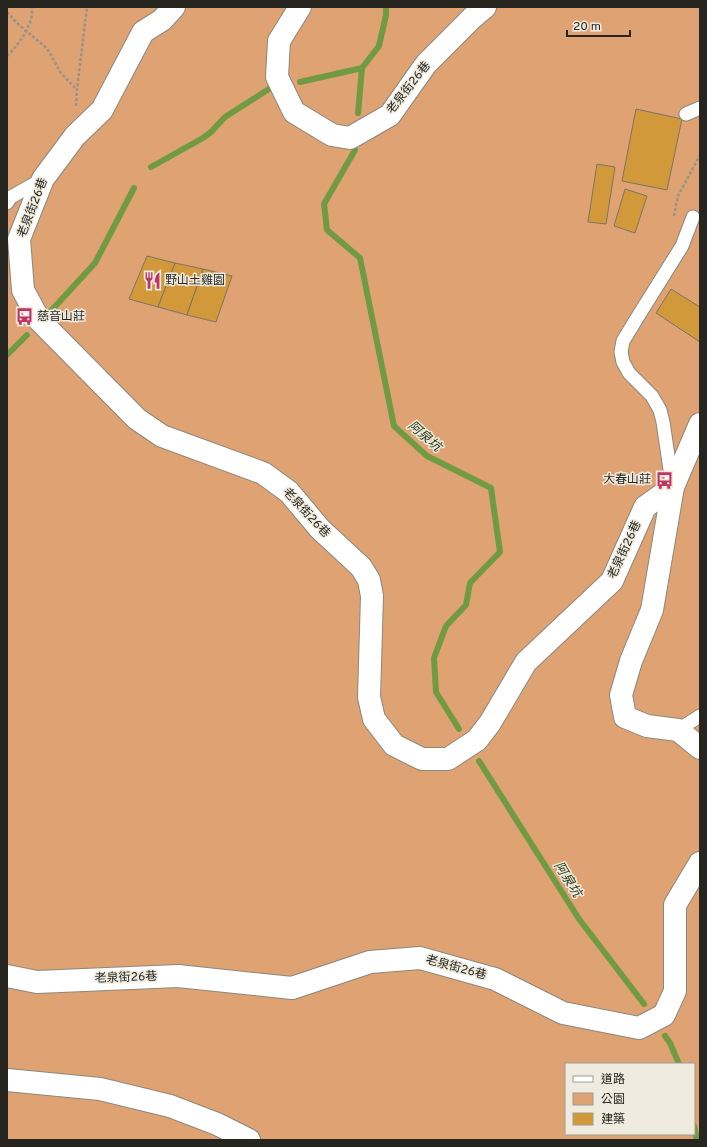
<svg xmlns="http://www.w3.org/2000/svg" width="707" height="1147" font-family="Overpass,'Noto Sans TC',sans-serif">
<style>
.green{fill:#dfa272;fill-rule:evenodd}
.lines{fill:none;stroke-linecap:round;stroke-linejoin:round}
.stream{stroke:#709b43;stroke-width:6}
.building{fill:#d2993b;stroke:#7b7469}
.service-casing{stroke:#8b887c;stroke-width:15}
.minor-casing{stroke:#8b887c;stroke-width:24}
.path{stroke:#97948b;stroke-width:2.5;stroke-dasharray:3 2;stroke-linecap:butt}
.service{stroke:#fff;stroke-width:13}
.minor{stroke:#fff;stroke-width:22}
.labels{text-anchor:middle;dominant-baseline:central;stroke-width:3;stroke-linejoin:round;paint-order:stroke}
.street-label{font-size:12px;fill:#262520;stroke:#efebde}
.poi-label{font-size:12px;fill:#262520;stroke:#efebde;text-anchor:start}
.water-label{font-size:13px;font-style:italic;fill:#263814;stroke:#efebde}
</style>
<rect width="100%" height="100%" fill="#e2ded1"/>
<!-- green -->
<path class="green" d="M7 7H700V1140H7ZM566 1064H694V1134H566Z"/>
<g class="lines">
<!-- stream -->
<g class="stream">
<path d="M300 82 362 68"/>
<path d="M358 113 362 68 379 46 386 15V7"/>
<path d="M355 150 324 204 327 230 360 258 394 426 427 456 491 488 500 552 470 583 466 605 446 626 434 658 436 692 459 729"/>
<path d="M151 167 203 138 211 132 225 117 269 89"/>
<path d="M50 312 95 263 134 188"/>
<path d="M7 355 27 335"/>
<path d="M479 761 579 919 644 1004"/>
<path d="M665 1036 670 1043 679 1064"/>
<path d="M694 1126 697 1140"/>
</g>
</g>
<!-- building -->
<g class="building">
<path d="M636 109 682 119 667 190 622 181Z"/>
<path d="M597 164 615 167 606 224 588 222Z"/>
<path d="M625 189 647 196 635 233 614 226Z"/>
<path d="M147 256 175 263 158 307 129 299Z"/>
<path d="M175 263 203 269 187 315 158 307Z"/>
<path d="M203 269 232 276 216 322 187 315Z"/>
<path d="M671 289 700 307V342L656 313Z"/>
</g>
<g class="lines">
<defs>
<g id="service">
<path d="M686 114 700 108"/>
<path d="M7 203 11 197 43 179"/>
<path d="M672 483 663 422 660 410 652 396 629 373 623 362 621 352 623 341 637 318 682 246 693 217"/>
<path d="M678 730 700 716"/>
</g>
<g id="minor">
<path d="M174 7 162 20 143 32 102 110 75 136 43 179 19 239 23 290 39 320 137 419 162 436 263 473 289 492 320 529 361 567 369 580 372 596 369 697 374 719 394 745 422 759H448L477 740 490 723 526 662 612 581 645 507 673 487"/>
<path d="M300 7 279 41 277 77 294 112 332 135 350 138 390 115 426 64 472 18 485 7"/>
<path d="M700 424 673 487 652 610 631 661 621 695 625 717 647 726 678 730 700 748"/>
<path d="M7 976 37 982 178 976 292 988 370 962 420 958 495 979 563 1013 639 1028 664 1015 675 991V905L700 863"/>
<path d="M7 1080 100 1089 170 1106 217 1124 249 1140"/>
</g>
</defs>
<!-- service casing -->
<use href="#service" class="service-casing"/>
<!-- minor casing -->
<use href="#minor" class="minor-casing"/>
<!-- path -->
<g class="path">
<path d="M7 12 19 25 43 45 48 50 61 73 76 89"/>
<path d="M7 56C17 47 26 33 31 20 32 16 32 11 32 7"/>
<path d="M76 106 77 89 87 7"/>
<path d="M674 216 678 196 700 155"/>
</g>
<!-- service -->
<use href="#service" class="service"/>
<!-- minor -->
<use href="#minor" class="minor"/>
</g>
<!-- icons -->
<defs>
<symbol id="restaurant-bare" viewBox="-9 -9 18 18"><path d="M-5-6h1v4h1v-4h1v4h1v-4h1v5L-1.5 .5V6h-2V.5L-5-1ZM5-6V6H3V1.5H1.5Q1.5-4 5-6Z" fill="#c03365" stroke="#efebde" stroke-width="2.5" paint-order="stroke"/></symbol>
<symbol id="bus-bare" viewBox="-9 -9 18 18"><path d="M-5-6H5V4H4V6H2V4H-2V6H-4V4H-5ZM-3.5-4V0h7V-4ZM-3.5 1.2v1.5H-2V1.2ZM2 1.2v1.5H3.5V1.2Z" fill="#c03365" stroke="#efebde" stroke-width="2.5" paint-order="stroke"/></symbol>
</defs>
<g fill-rule="evenodd">
<use href="#restaurant-bare" x="140" y="268" width="25" height="25"/>
<use href="#bus-bare" x="12" y="304" width="25" height="25"/>
<use href="#bus-bare" x="652" y="468" width="25" height="25"/>
</g>
<g class="labels">
<!-- street labels -->
<g class="street-label">
<text transform="translate(409 88) rotate(-52)">老泉街26巷</text>
<text transform="translate(33 208) rotate(-69)">老泉街26巷</text>
<text transform="translate(306 513) rotate(47)">老泉街26巷</text>
<text transform="translate(625 550) rotate(-65)">老泉街26巷</text>
<text transform="translate(456 968) rotate(15)">老泉街26巷</text>
<text transform="translate(126 978) rotate(-2)">老泉街26巷</text>
</g>
<!-- poi labels -->
<g class="poi-label">
<text x="165" y="281">野山土雞園</text>
<text x="37" y="317">慈音山莊</text>
<text x="651" y="480" text-anchor="end">大春山莊</text>
</g>
<!-- water labels -->
<g class="water-label">
<text transform="translate(424 437) rotate(40)">阿泉坑</text>
<text transform="translate(567 880) rotate(58)">阿泉坑</text>
</g>
</g>
<!-- border -->
<rect width="707" height="1147" fill="none" stroke="#262520" stroke-width="16"/>
<!-- legend -->
<rect x="565" y="1063" width="130" height="72" fill="#efebde" stroke="#9f9c92"/>
<rect x="573" y="1076" width="20" height="6" fill="#ffffff" stroke="#9f9c92"/>
<text x="601" y="1083" font-size="12" fill="#262520">道路</text>
<rect x="573" y="1093" width="20" height="12" fill="#dfa272" stroke="#9f9c92"/>
<text x="601" y="1103" font-size="12" fill="#262520">公園</text>
<rect x="573" y="1113" width="20" height="12" fill="#d2993b" stroke="#9f9c92"/>
<text x="601" y="1123" font-size="12" fill="#262520">建築</text>
<!-- scale -->
<path d="M567 30v6h63v-6" fill="none" stroke="#262520" stroke-width="2"/>
<text x="573" y="30" font-size="12" fill="#262520" stroke="#efebde" stroke-width="3" paint-order="stroke">20 m</text>
</svg>
